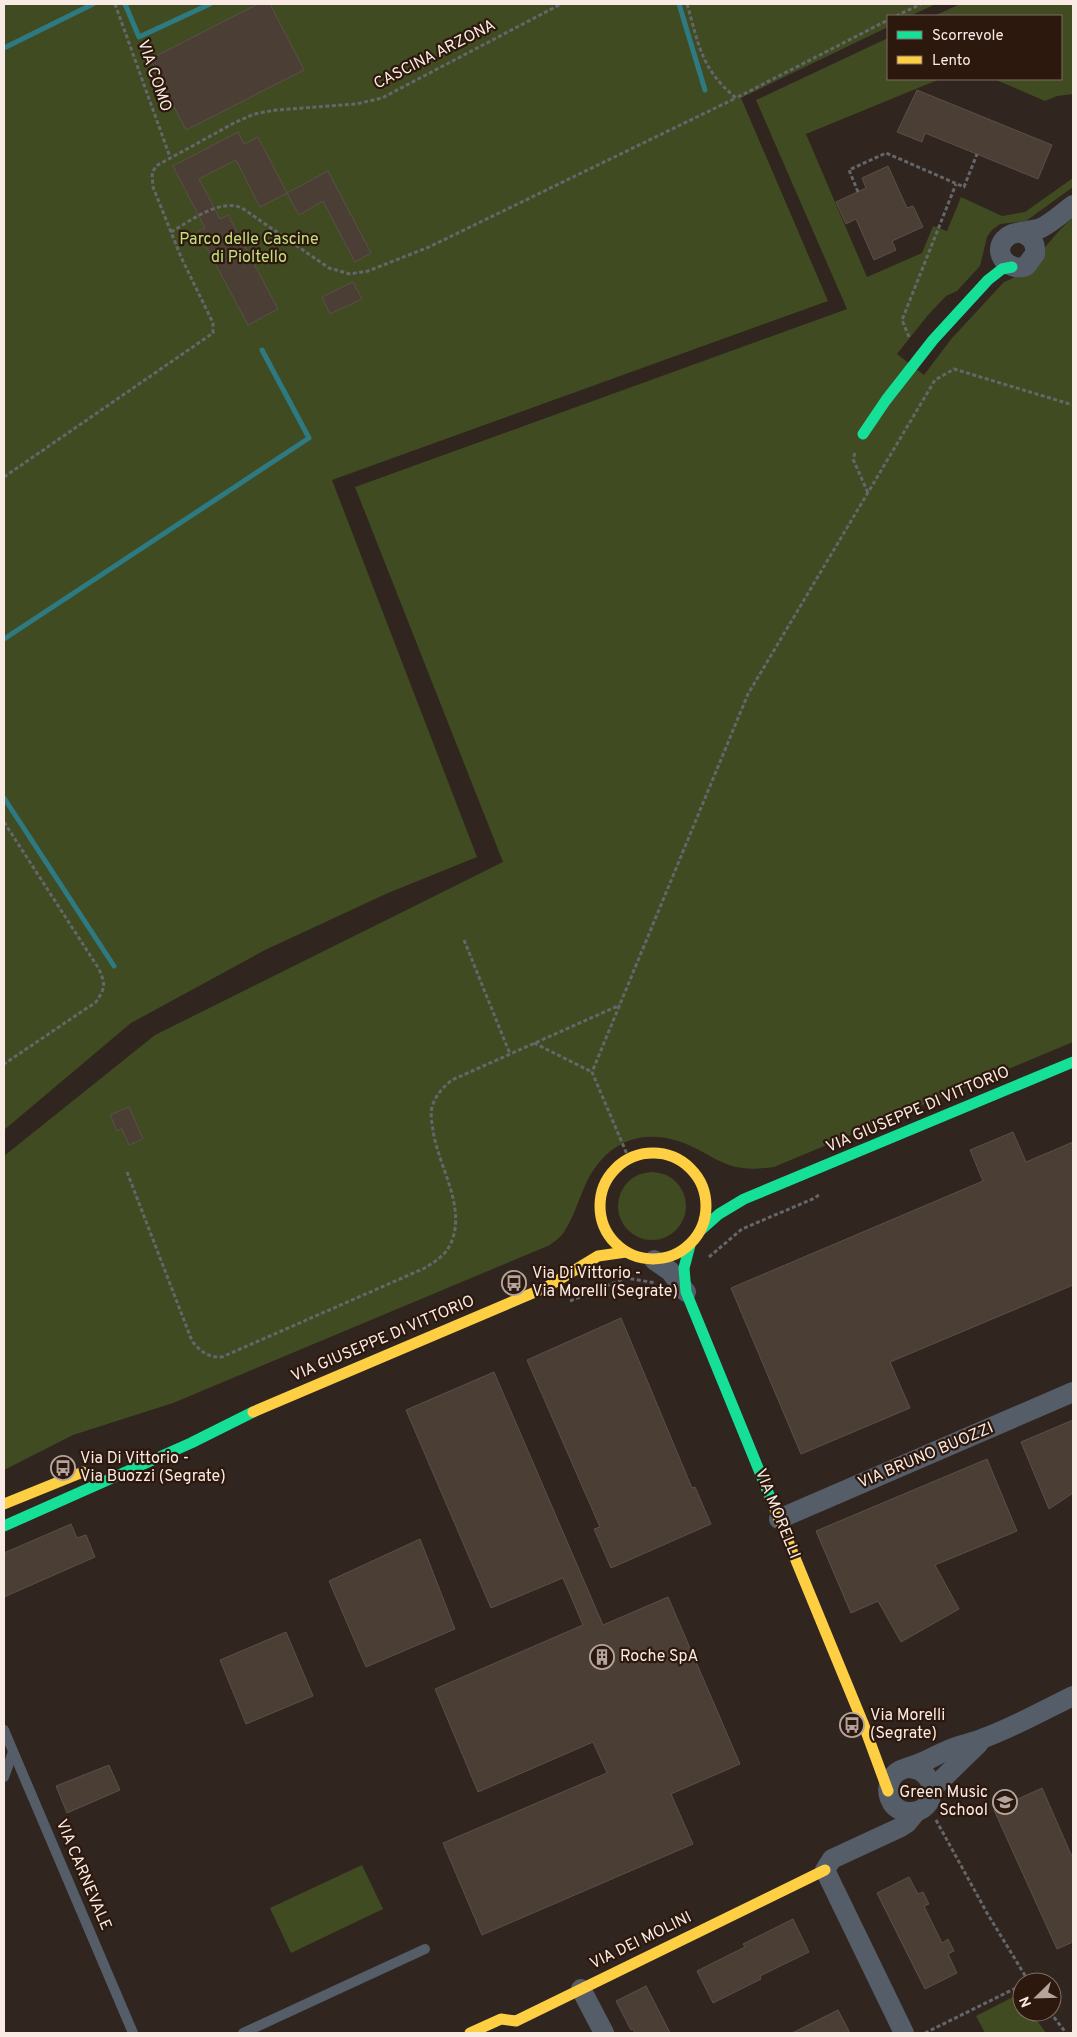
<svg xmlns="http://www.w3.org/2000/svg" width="1077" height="2037" font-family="Overpass,sans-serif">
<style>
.green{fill:#404b22}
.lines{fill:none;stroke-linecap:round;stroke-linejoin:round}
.stream{stroke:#2e7a83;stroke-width:5}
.building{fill:#4b3e34;stroke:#5a504a}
.path{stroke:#64666a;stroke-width:3;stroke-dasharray:4 2.5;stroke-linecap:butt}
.lane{stroke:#555d68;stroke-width:10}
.street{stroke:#555d68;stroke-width:20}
.fast{stroke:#16e098;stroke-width:11}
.slow{stroke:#ffcf43;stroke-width:11}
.labels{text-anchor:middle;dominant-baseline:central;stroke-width:4.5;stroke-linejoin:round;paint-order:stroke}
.street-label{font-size:16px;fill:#f9eae3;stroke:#2d180e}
.park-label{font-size:16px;fill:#c1e17e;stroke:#2d180e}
.poi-label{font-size:16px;fill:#f9eae3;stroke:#2d180e;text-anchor:start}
</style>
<rect width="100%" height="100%" fill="#30251f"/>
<!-- green -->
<g class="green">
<path d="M4 4H936L910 16H888V27L741 98 828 301 332 480 477 857 388 893 265 950 131 1023 4 1130Z"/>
<path d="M960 4H1073V94L1057 96 1045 101 994 79H1061V16H934Z"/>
<path d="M888 38V79H940L806 134 867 277 922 253 933 226 947 231 961 197 1002 216 1025 212 1073 178V187L1026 221 1000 224 992 230 987 237 980 266 957 291 946 296 928 315 897 354 924 375 952 338 1004 282C1032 273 1049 236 1073 218V1042L774 1167C758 1169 744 1170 729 1165 717 1161 706 1153 695 1148 665 1133 632 1131 606 1155 581 1179 581 1206 564 1232 561 1237 555 1241 550 1245L173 1403 73 1435 4 1470V1156L155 1035 503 862 355 487 847 309 756 100Z"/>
<circle cx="652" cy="1206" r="34"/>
<path d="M362 1865 383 1909 291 1953 270 1908Z"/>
<path d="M1019 1994 1022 1998V2012H1031L1046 2033H985L976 2016Z"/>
</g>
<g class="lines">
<!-- stream -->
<g class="stream">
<path d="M125 4 139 37 210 4"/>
<path d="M679 4 705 90"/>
<path d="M4 48 93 4"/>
<path d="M4 639 309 438 262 350"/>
<path d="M4 798 114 966"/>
</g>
</g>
<!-- building -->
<g class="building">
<path d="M258 4H270L304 70 186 130 150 59Z"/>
<path d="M917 90 1052 145 1038 179 925 133 922 142 897 132Z"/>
<path d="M238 132 244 144 258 137 287 193 260 207 236 160 199 179 220 219 228 215 278 309 248 325 198 231 205 228 173 166Z"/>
<path d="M888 166 907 208 913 206 923 227 892 241 896 250 874 260 856 219 846 224 836 202 866 188 862 178Z"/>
<path d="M328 171 371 253 355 262 323 201 299 215 287 193Z"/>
<path d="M353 282 362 299 330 314 322 297Z"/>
<path d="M129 1107 143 1139 129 1145 122 1129 117 1131 110 1115Z"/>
<path d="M1013 1132 1026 1162 1073 1142V1285L890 1362 910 1408 801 1454 731 1288 983 1181 970 1150Z"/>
<path d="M621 1318 692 1488 695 1487 711 1524 611 1568 594 1529 600 1527 527 1360Z"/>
<path d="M494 1372 603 1625 668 1597 740 1764 671 1794 693 1844 482 1935 443 1843 607 1773 593 1742 478 1792 435 1689 583 1625 563 1578 491 1608 406 1410Z"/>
<path d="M1073 1420V1493L1049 1509 1021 1442Z"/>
<path d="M987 1459 1017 1531 935 1565 959 1609 901 1642 878 1601 851 1613 816 1531Z"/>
<path d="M71 1524 77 1538 86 1535 95 1557 4 1597V1553Z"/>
<path d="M420 1539 455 1629 366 1667 329 1581Z"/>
<path d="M286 1632 313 1696 246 1724 220 1660Z"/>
<path d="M109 1765 120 1790 67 1813 56 1786Z"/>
<path d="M1042 1788 1073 1859V1942L1057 1949 994 1810Z"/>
<path d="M909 1877 918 1894 923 1892 929 1904 924 1906 942 1943 948 1939 954 1951 948 1954 957 1973 925 1989 877 1893Z"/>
<path d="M793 1919 809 1952 760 1976 761 1979 713 2003 697 1971 745 1947 743 1944Z"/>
<path d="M646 1986 661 2015 670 2033H635L633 2029 631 2030 616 2001Z"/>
<path d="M838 2010 850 2033H792Z"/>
</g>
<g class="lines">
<!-- path -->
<g class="path">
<path d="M115 4 170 157"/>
<path d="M687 4C699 45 701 69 736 98L888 20"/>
<path d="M896 16 921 4"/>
<path d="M858 192 849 170 886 153 964 187 977 154"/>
<path d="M171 232C190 221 220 198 242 208L329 268 350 274 368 271 429 247 736 98"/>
<path d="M909 337 902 320 956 184"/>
<path d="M855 453 853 459 868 493"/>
<path d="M4 477 213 333V323L181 257 153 187 152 173 156 166 234 123 254 114 276 110 356 104 382 98 561 4"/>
<path d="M4 822 99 969C106 985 105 988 96 1002L4 1064"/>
<path d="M464 940 510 1054"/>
<path d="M534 1043 592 1072"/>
<path d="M629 1159 592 1072 748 694 935 380 954 369 1073 405"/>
<path d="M127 1172 192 1341C200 1351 208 1358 222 1357L425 1268C434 1262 445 1256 450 1245 468 1208 438 1167 433 1130 432 1123 430 1114 432 1107 435 1096 443 1087 452 1080L620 1005"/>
<path d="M709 1257 742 1229 815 1198 820 1194"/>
<path d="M570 1301 626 1278 656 1283"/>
<path d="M936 1820 987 1913 1029 1982"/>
<path d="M1050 2012 1066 2033"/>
<path d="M925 2033 1022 1985"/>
</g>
<!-- lane -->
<g class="lane">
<path d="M4 1730 133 2033"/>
<path d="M4 1777 13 1752"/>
<path d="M243 2033 425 1949"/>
</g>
<!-- street -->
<g class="street">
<path d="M1022 233C1032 237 1036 243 1035 254L1026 266C1007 273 990 250 1007 237 1014 231 1030 232 1041 228 1053 222 1062 213 1073 205"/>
<path d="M654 1260 670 1271 686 1292"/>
<path d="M779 1519 1073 1392"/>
<path d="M909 1768C940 1770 939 1813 909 1812 902 1812 894 1808 891 1801 886 1792 888 1780 896 1773 902 1768 912 1767 920 1763 929 1760 938 1754 948 1750 959 1745 972 1743 984 1738 1014 1727 1044 1710 1073 1696"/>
<path d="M932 1789 979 1743"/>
<path d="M581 1989 604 2033"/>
<path d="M904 2033 825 1870 832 1859 899 1828 907 1823 916 1812"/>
</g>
<!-- fast -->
<g class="fast">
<path d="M863 434 886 400 933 340 988 280 1002 269 1012 267"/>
<path d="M701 1230 719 1214 744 1199 1073 1062"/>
<path d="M690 1245 684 1268 686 1292 774 1507"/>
<path d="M4 1526 191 1443 253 1412"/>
</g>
<!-- slow -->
<g class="slow">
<circle cx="653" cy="1206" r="53"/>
<path d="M253 1412 547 1287 598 1256 626 1252"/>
<path d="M4 1504 83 1472"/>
<path d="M774 1507 863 1723 888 1791"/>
<path d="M470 2033 501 2019 516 2021 825 1870"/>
</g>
</g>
<!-- icons -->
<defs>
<symbol id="bus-ring" viewBox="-11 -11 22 22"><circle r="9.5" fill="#2d180e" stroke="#b3a59e" stroke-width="1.5"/><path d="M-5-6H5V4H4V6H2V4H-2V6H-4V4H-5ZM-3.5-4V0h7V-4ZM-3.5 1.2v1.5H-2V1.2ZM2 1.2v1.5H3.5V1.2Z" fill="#b3a59e"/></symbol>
<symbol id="building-ring" viewBox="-11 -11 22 22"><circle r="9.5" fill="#2d180e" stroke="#b3a59e" stroke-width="1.5"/><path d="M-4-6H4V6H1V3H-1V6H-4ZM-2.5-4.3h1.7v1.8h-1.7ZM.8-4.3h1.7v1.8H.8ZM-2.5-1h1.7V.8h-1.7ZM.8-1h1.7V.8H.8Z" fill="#b3a59e"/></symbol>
<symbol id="school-ring" viewBox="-11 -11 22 22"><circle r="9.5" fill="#2d180e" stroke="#b3a59e" stroke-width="1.5"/><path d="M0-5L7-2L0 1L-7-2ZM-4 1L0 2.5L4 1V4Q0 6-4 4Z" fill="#b3a59e"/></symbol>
</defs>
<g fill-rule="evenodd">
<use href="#bus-ring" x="500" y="1269" width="28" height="28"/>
<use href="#bus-ring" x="49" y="1454" width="28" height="28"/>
<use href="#building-ring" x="588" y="1643" width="28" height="28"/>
<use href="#bus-ring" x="838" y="1711" width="28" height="28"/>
<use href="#school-ring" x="991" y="1788" width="28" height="28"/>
</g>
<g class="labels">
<!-- street labels -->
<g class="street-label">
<text transform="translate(435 55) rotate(-27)">CASCINA ARZONA</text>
<text transform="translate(154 76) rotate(71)">VIA COMO</text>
<text transform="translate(918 1110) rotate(-23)">VIA GIUSEPPE DI VITTORIO</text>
<text transform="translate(383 1339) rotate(-23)">VIA GIUSEPPE DI VITTORIO</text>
<text transform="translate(926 1456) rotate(-23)">VIA BRUNO BUOZZI</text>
<text transform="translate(777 1514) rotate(68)">VIA MORELLI</text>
<text transform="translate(83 1875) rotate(67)">VIA CARNEVALE</text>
<text transform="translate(641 1941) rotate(-26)">VIA DEI MOLINI</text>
</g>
<!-- park labels -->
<g class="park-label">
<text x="249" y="240">Parco delle Cascine<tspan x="249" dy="18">di Pioltello</tspan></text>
</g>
<!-- poi labels -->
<g class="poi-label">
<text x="532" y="1274">Via Di Vittorio -<tspan x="532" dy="18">Via Morelli (Segrate)</tspan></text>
<text x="80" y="1459">Via Di Vittorio -<tspan x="80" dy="18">Via Buozzi (Segrate)</tspan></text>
<text x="620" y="1657">Roche SpA</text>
<text x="870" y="1716">Via Morelli<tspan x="870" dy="18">(Segrate)</tspan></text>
<text x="988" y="1793" text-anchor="end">Green Music<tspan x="988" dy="18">School</tspan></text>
</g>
</g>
<!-- border -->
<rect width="1077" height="2037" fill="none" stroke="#f9eae3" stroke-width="10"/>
<!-- legend -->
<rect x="887" y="15" width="175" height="65" fill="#2d180e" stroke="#7f6c63"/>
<rect x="897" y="31" width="25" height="8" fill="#16e098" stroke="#7f6c63"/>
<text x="932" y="40" font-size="15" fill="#f9eae3">Scorrevole</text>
<rect x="897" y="56" width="25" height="8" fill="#ffcf43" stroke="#7f6c63"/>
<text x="932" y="65" font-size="15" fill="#f9eae3">Lento</text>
<!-- north arrow -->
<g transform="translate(1037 1997) rotate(247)"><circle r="24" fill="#2d180e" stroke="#7f6c63"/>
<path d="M0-4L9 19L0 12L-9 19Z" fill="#b3a59e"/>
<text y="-8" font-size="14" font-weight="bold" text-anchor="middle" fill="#f9eae3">N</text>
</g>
</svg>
